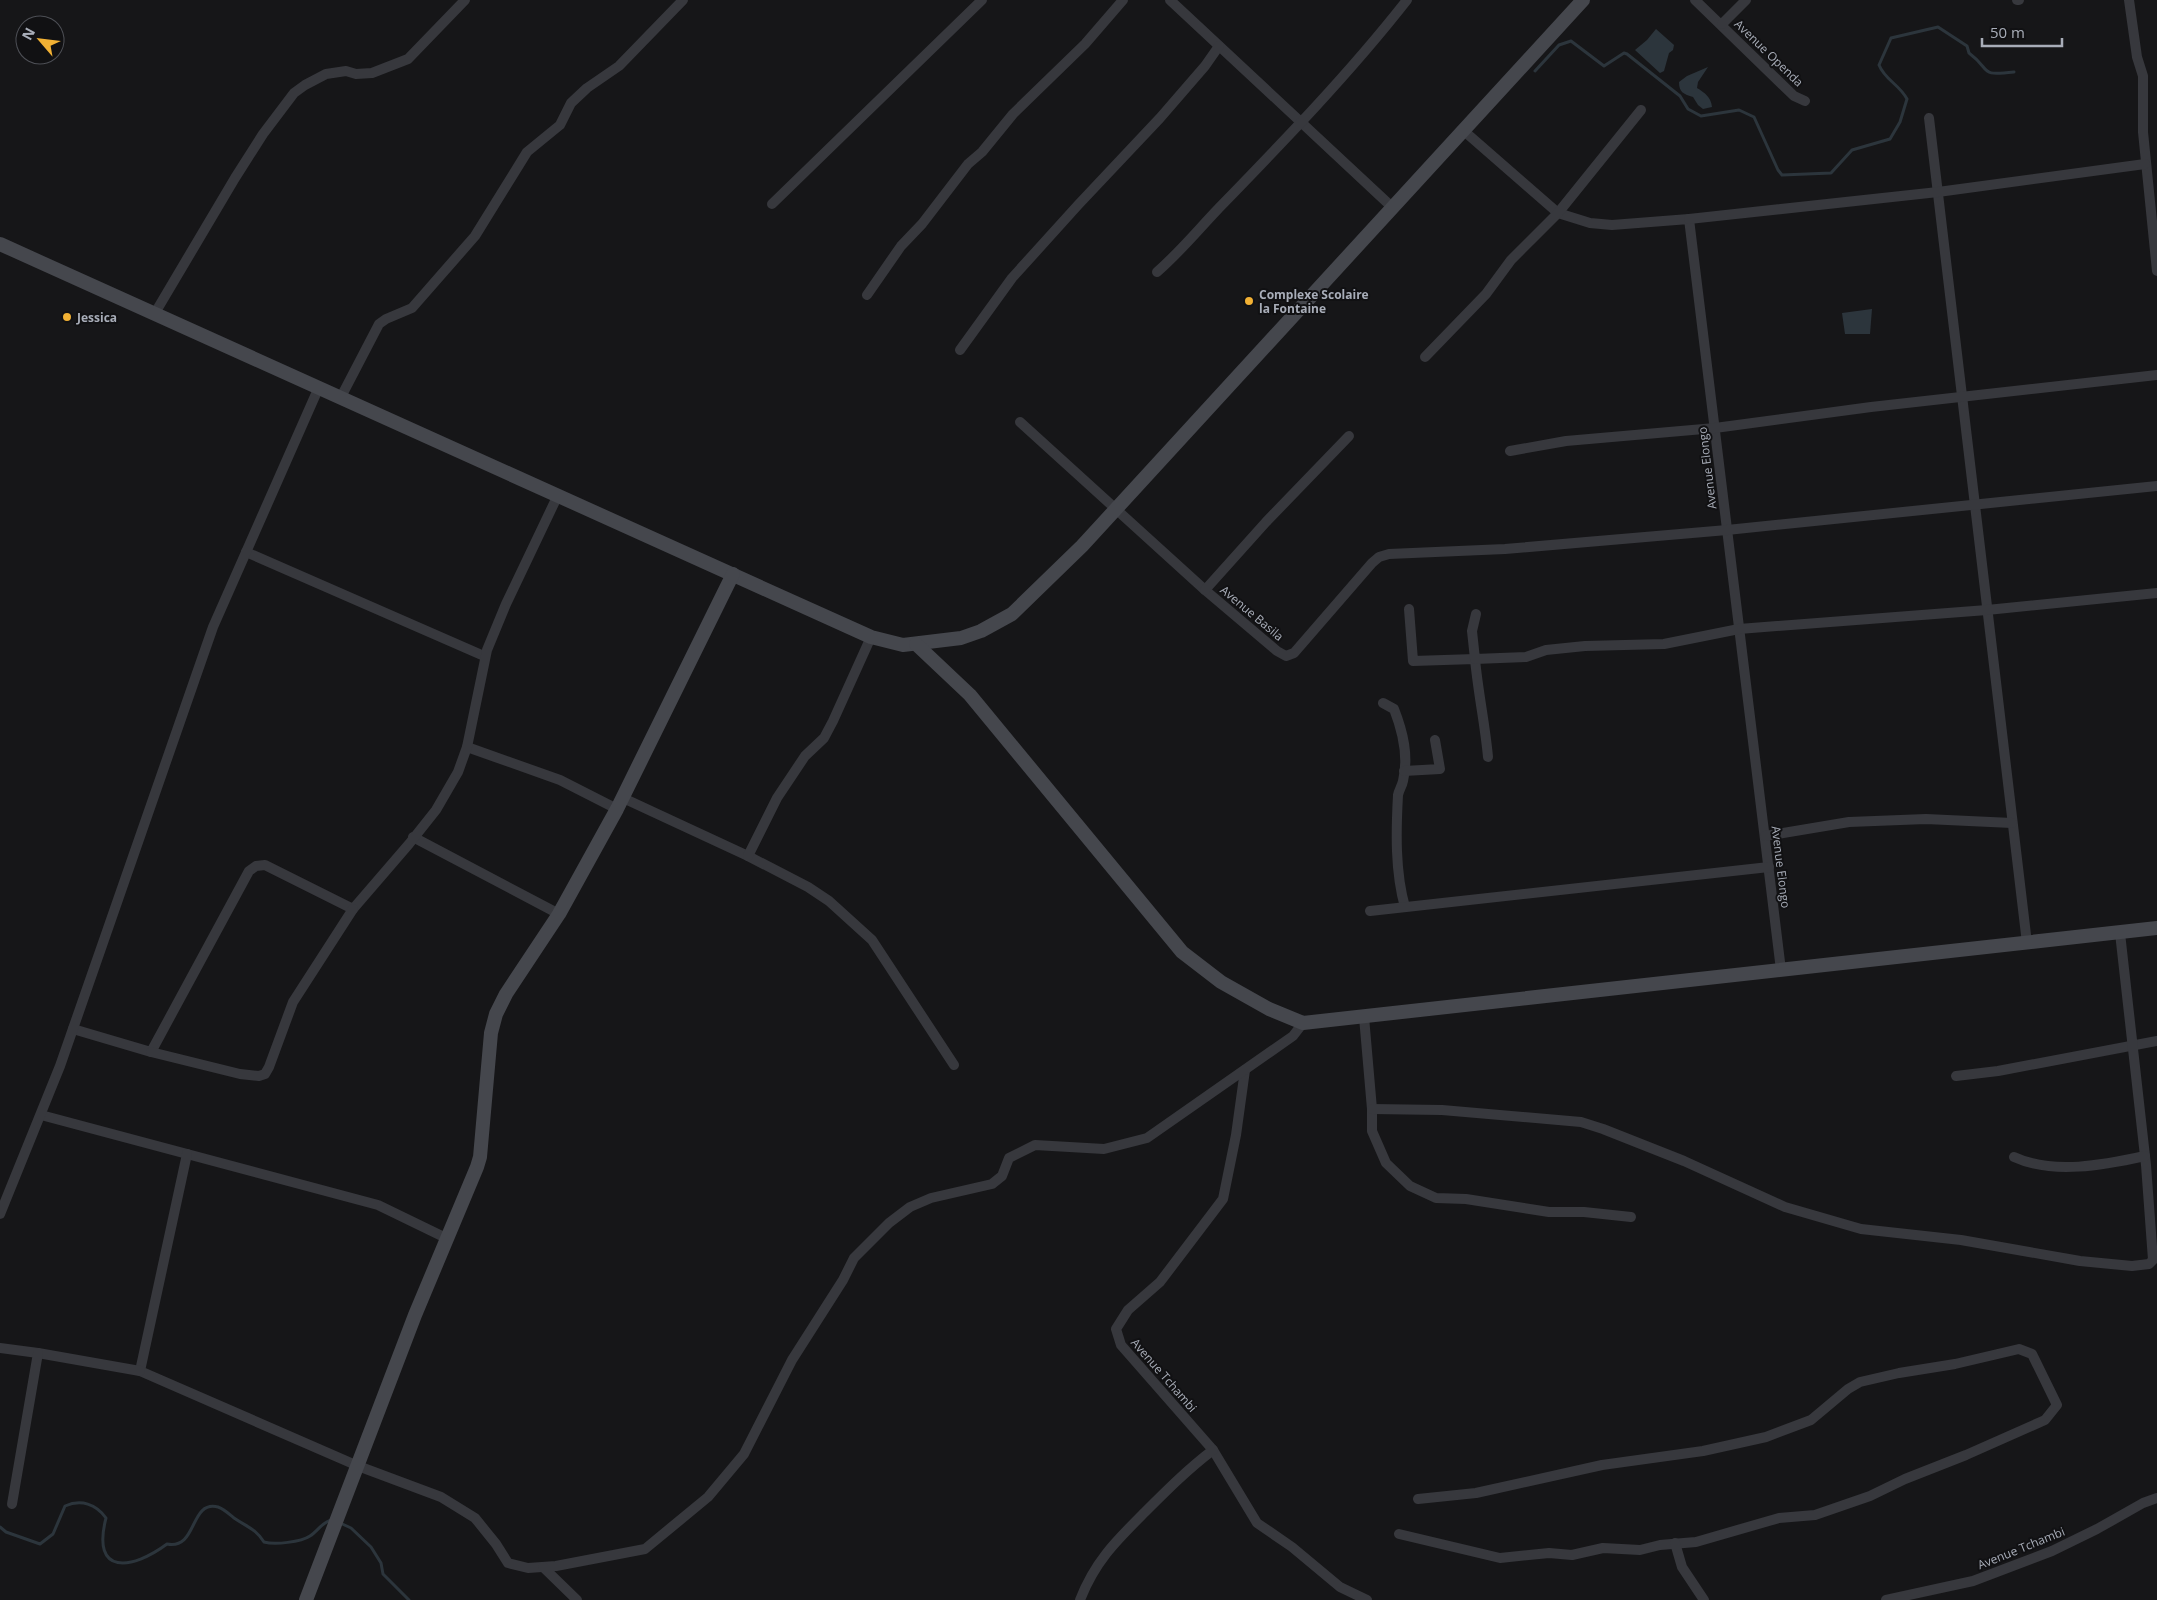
<svg xmlns="http://www.w3.org/2000/svg" width="2157" height="1600" font-family="'Open Sans',sans-serif">
<style>
.water{fill:#2c353c}
.lines{fill:none;stroke-linecap:round;stroke-linejoin:round}
.stream{stroke:#2c353c;stroke-width:3}
.street{stroke:#37383d;stroke-width:10}
.secondary{stroke:#45474d;stroke-width:14}
.poi-dot{fill:#f2b134;stroke:#111113;stroke-width:2}
.labels{text-anchor:middle;dominant-baseline:central;stroke-width:4;stroke-linejoin:round;paint-order:stroke}
.street-label{font-size:12px;fill:#a8adb8;stroke:#111113}
.poi-label{font-size:12px;font-weight:bold;fill:#a8adb8;stroke:#111113;text-anchor:start}
</style>
<rect width="100%" height="100%" fill="#161618"/>
<!-- water -->
<g class="water">
<path d="M1656 29 1674 45 1673 50 1669 53 1664 71 1660 73 1635 50 1647 40Z"/>
<path d="M1708 67 1698 82 1697 88C1705 93 1711 97 1712 107L1703 109 1698 105 1693 97C1684 94 1679 93 1679 82L1687 76Z"/>
<path d="M1872 309 1870 334H1845L1842 313Z"/>
</g>
<g class="lines">
<!-- stream -->
<g class="stream">
<path d="M1535 71 1559 45 1571 41 1604 66 1624 53 1627 54 1680 96 1688 109 1701 116 1739 110 1754 117 1778 170 1782 175 1831 173 1852 150 1890 139 1900 122 1907 99C1899 84 1885 80 1879 65L1891 38 1938 27 1967 46 1969 53C1993 71 1977 76 2014 72"/>
<path d="M340 1523 351 1528 371 1547 381 1563 383 1574 409 1600"/>
<path d="M0 1527 6 1532 40 1544 53 1534 65 1506C81 1499 96 1504 106 1518 91 1576 132 1570 167 1544 198 1550 189 1500 218 1507 224 1509 229 1514 234 1518 247 1527 255 1528 264 1542 275 1545 301 1542 310 1536 318 1531 323 1521 332 1520"/>
</g>
<!-- street -->
<g class="street">
<path d="M1170 0 1393 208"/>
<path d="M1695 0 1794 96 1805 101"/>
<path d="M2017 0H2019"/>
<path d="M2129 0 2137 57 2143 76V132L2157 271"/>
<path d="M1722 24 1746 0"/>
<path d="M1929 118 2027 943"/>
<path d="M1464 131 1558 213 1590 223 1612 225 1689 219 1781 970"/>
<path d="M772 204 982 0"/>
<path d="M1689 219 1938 192 2145 164"/>
<path d="M1157 272C1180 252 1197 231 1218 209 1283 142 1349 74 1407 0"/>
<path d="M867 295 901 246 922 224 968 164 982 152 1013 114 1085 44 1123 0"/>
<path d="M155 313 235 178 263 134 294 93 305 85 326 74 346 71 356 74 372 73 408 59 465 0"/>
<path d="M960 350 1012 278 1078 205 1160 118 1205 66 1219 46"/>
<path d="M1425 357 1486 294 1511 260 1558 213 1641 110"/>
<path d="M341 397 379 324 386 319 412 308 475 236 527 152 560 125 571 103 587 88 619 66 683 0"/>
<path d="M1020 422 1205 590 1277 651 1286 656 1294 653 1372 563 1379 557 1389 554 1505 549 1727 530 2157 486"/>
<path d="M1510 451 1566 441 1715 428 1871 407 2157 375"/>
<path d="M246 552 484 656"/>
<path d="M1205 590 1266 522 1349 436"/>
<path d="M1409 609 1413 661 1475 659C1478 692 1485 724 1488 757"/>
<path d="M1476 614 1472 631 1475 659 1526 657 1546 650 1585 646 1664 644 1739 629 1987 610 2157 593"/>
<path d="M1383 703 1394 709C1403 732 1409 756 1403 781 1402 786 1399 790 1398 795 1396 831 1395 872 1405 907"/>
<path d="M467 747 560 780 617 809"/>
<path d="M1404 771 1440 769 1435 740"/>
<path d="M623 798 748 856 808 887 829 901 872 940 954 1065"/>
<path d="M1765 836 1849 822 1926 819 2012 823"/>
<path d="M413 837 559 914"/>
<path d="M748 856 777 798 805 756 824 738 833 721 871 637"/>
<path d="M1370 911 1769 867"/>
<path d="M1364 1017 1372 1109V1131L1386 1163 1410 1186 1436 1198 1466 1199 1549 1212H1584L1631 1217"/>
<path d="M73 1029 151 1052 249 871 256 866 265 865 353 909 409 844 436 810 458 772 467 747 487 650 506 604 558 495"/>
<path d="M151 1052 240 1074 259 1076 265 1074 269 1067 293 1002 353 909"/>
<path d="M1245 1070 1236 1135 1223 1199 1160 1282 1128 1310 1116 1329 1121 1345 1213 1450 1257 1523 1292 1547 1340 1587 1367 1600"/>
<path d="M1956 1076 1998 1071 2157 1041"/>
<path d="M1372 1109 1442 1110 1581 1122 1603 1129 1684 1161 1785 1207 1861 1229 1961 1240 2080 1261 2132 1266 2149 1264 2153 1260 2146 1165 2120 933"/>
<path d="M41 1115 378 1205 446 1238"/>
<path d="M187 1154 140 1371 358 1466 441 1497 475 1518 496 1544 508 1563 528 1568 556 1566 645 1549 708 1497 744 1454 792 1360 843 1280 854 1258 889 1223 910 1207 931 1198 992 1184 1002 1176 1009 1158 1035 1145 1104 1149 1147 1138 1293 1036 1303 1023"/>
<path d="M2014 1157C2053 1175 2104 1165 2145 1156"/>
<path d="M0 1214 60 1066 213 627 319 387"/>
<path d="M0 1348 38 1353 140 1371"/>
<path d="M12 1504 38 1353"/>
<path d="M1399 1534 1500 1558 1549 1553 1572 1555 1603 1548 1640 1550 1660 1545 1696 1542 1779 1518 1815 1515 1870 1496 1905 1479 1966 1455 2045 1420 2057 1405 2032 1354 2019 1349 1955 1364 1899 1373 1860 1382 1848 1389 1811 1420 1766 1437 1703 1451 1602 1465 1476 1493 1418 1499"/>
<path d="M1675 1543 1682 1567 1704 1600"/>
<path d="M543 1567 577 1600"/>
<path d="M1080 1600C1095 1561 1117 1540 1145 1512 1167 1490 1188 1469 1213 1450"/>
<path d="M1886 1600 1973 1581 2052 1551 2097 1529 2143 1503 2157 1498"/>
</g>
<!-- secondary -->
<g class="secondary">
<path d="M0 244 871 637 903 645 961 638 981 631 1012 614 1082 546 1583 0"/>
<path d="M916 644 970 695 1182 952 1221 982 1269 1009 1303 1023 2157 928"/>
<path d="M306 1600 415 1315 477 1167 480 1157 491 1033 496 1014 506 994 559 914 617 809 733 574"/>
</g>
</g>
<!-- markers -->
<g class="poi-dot">
<circle cx="1249" cy="301" r="5"/>
<circle cx="67" cy="317" r="5"/>
</g>
<g class="labels">
<!-- street labels -->
<g class="street-label">
<text transform="translate(1769 53) rotate(44)">Avenue Openda</text>
<text transform="translate(1707 468) rotate(-97)">Avenue Elongo</text>
<text transform="translate(1252 613) rotate(40)">Avenue Basila</text>
<text transform="translate(1781 867) rotate(83)">Avenue Elongo</text>
<text transform="translate(1164 1375) rotate(49)">Avenue Tchambi</text>
<text transform="translate(2021 1548) rotate(-22)">Avenue Tchambi</text>
</g>
<!-- poi labels -->
<g class="poi-label">
<text x="1259" y="294">Complexe Scolaire<tspan x="1259" dy="14">la Fontaine</tspan></text>
<text x="77" y="317">Jessica</text>
</g>
</g>
<!-- north arrow -->
<g transform="translate(40 40) rotate(298)"><circle r="24" fill="#111113" stroke="#4d4f55"/>
<path d="M0-4L9 19L0 12L-9 19Z" fill="#f2b134"/>
<text y="-8" font-size="14" font-weight="bold" text-anchor="middle" fill="#a8adb8">N</text>
</g>
<!-- scale -->
<path d="M1982 38v8h80v-8" fill="none" stroke="#a8adb8" stroke-width="2.5"/>
<text x="1990" y="38" font-size="15" fill="#a8adb8" stroke="#111113" stroke-width="4" paint-order="stroke">50 m</text>
</svg>
